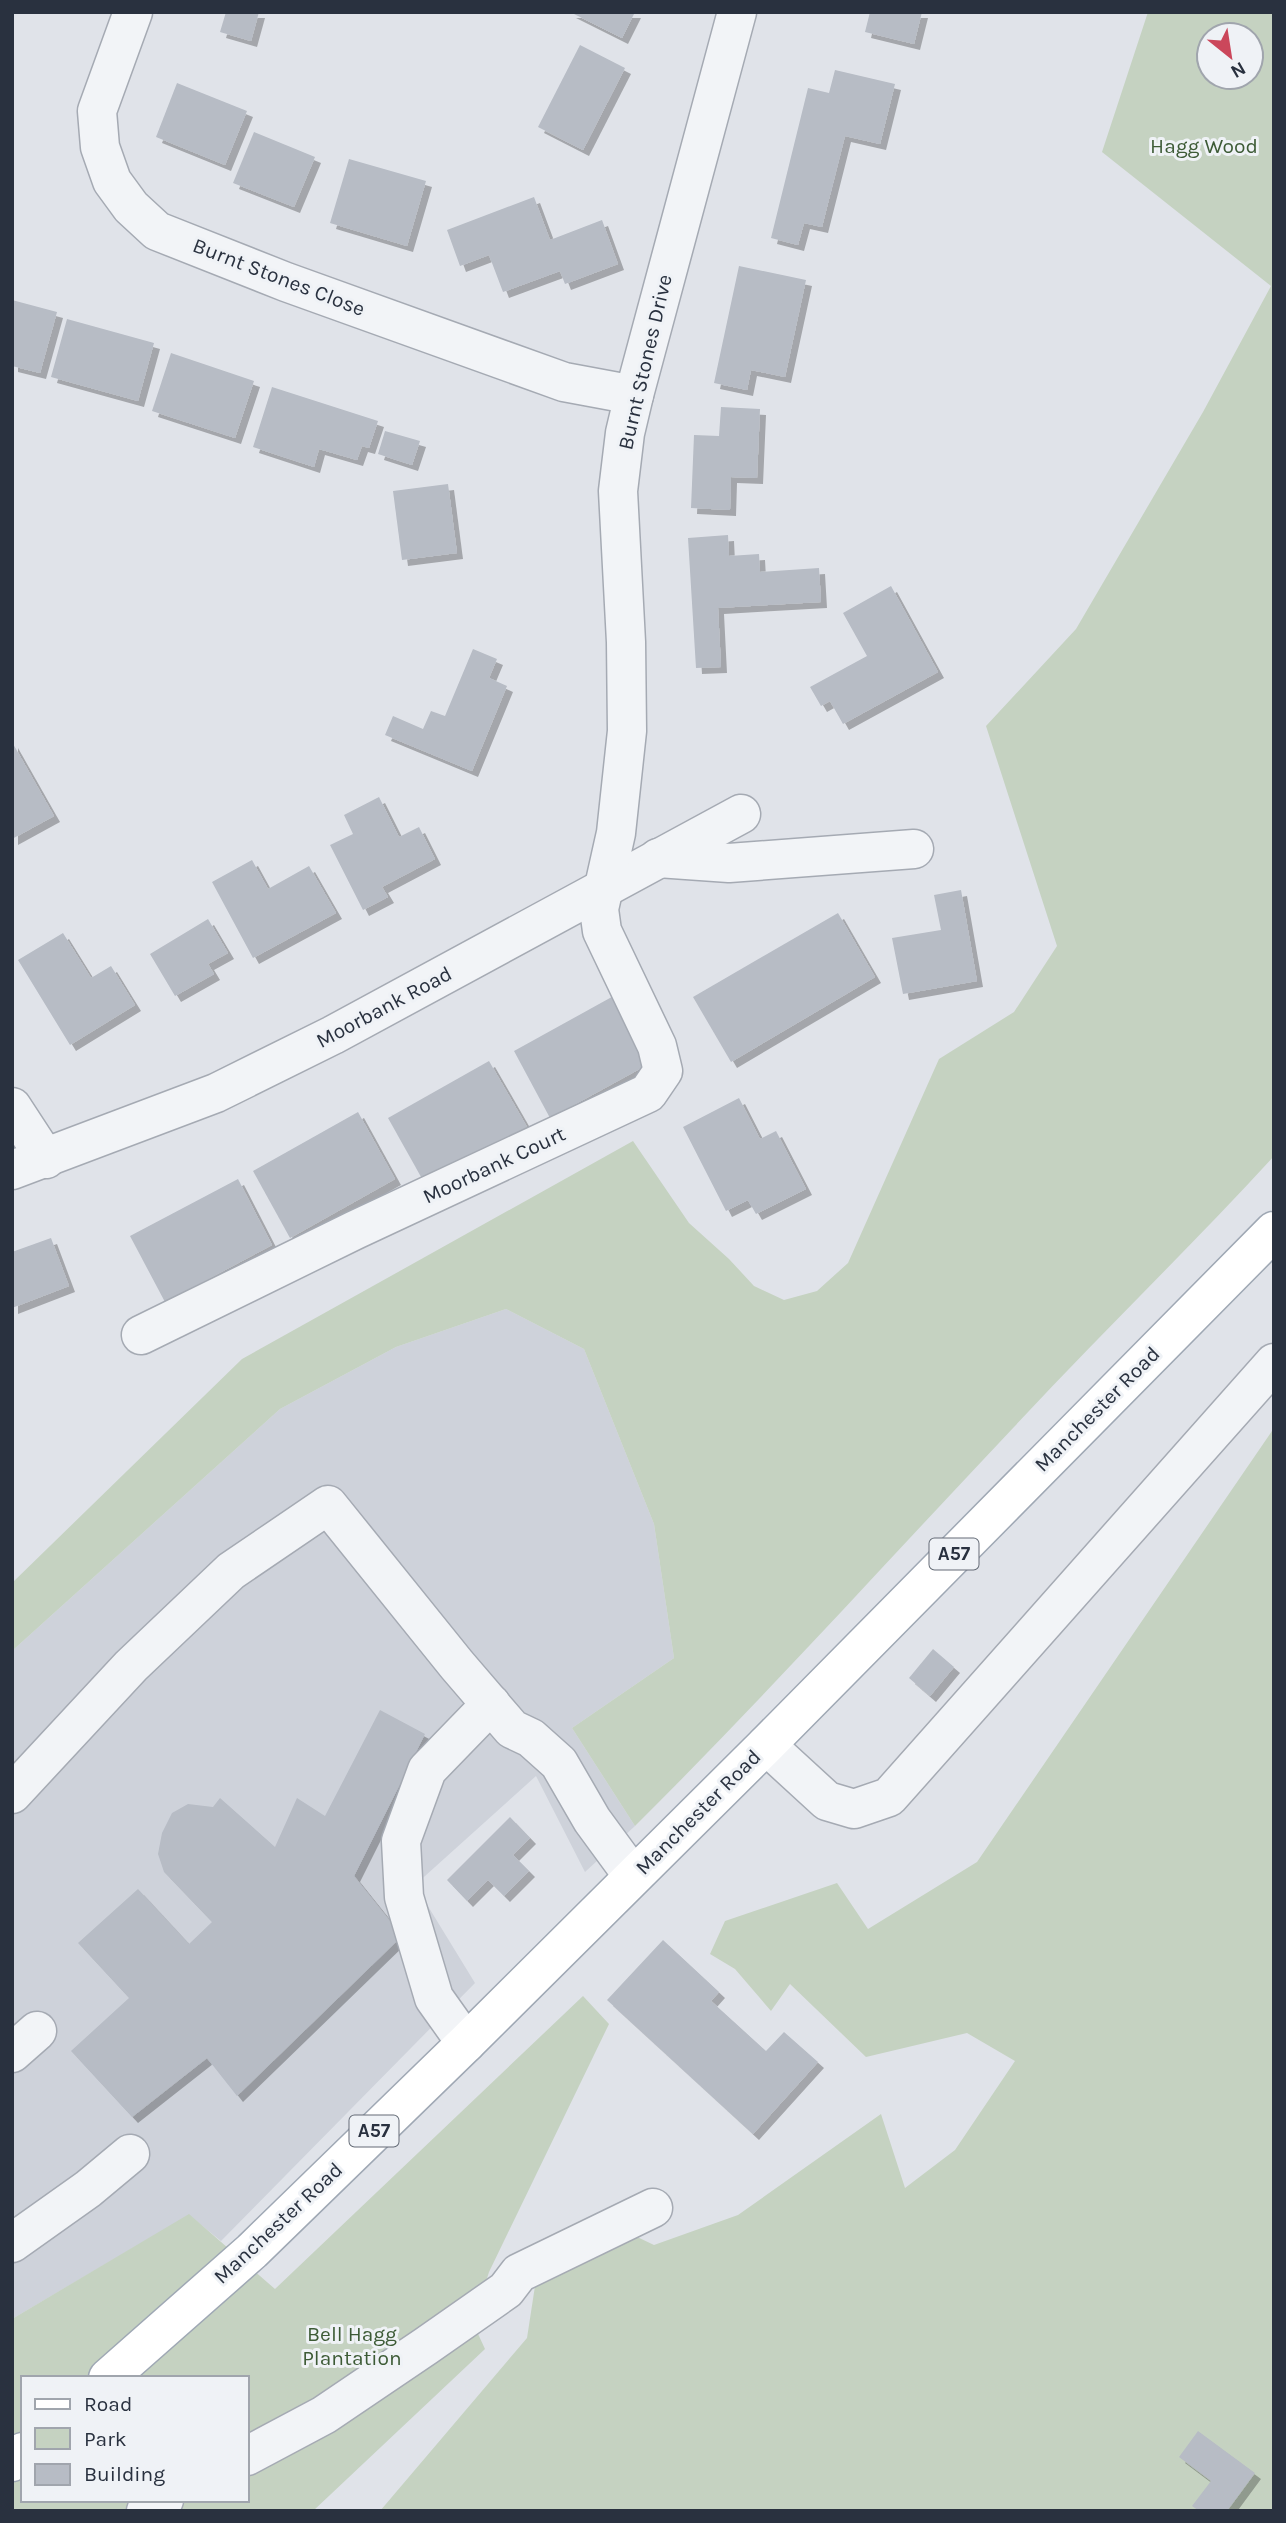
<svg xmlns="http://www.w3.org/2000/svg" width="1286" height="2523" font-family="Karla,sans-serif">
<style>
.built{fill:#ced2da}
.green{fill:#c5d2c1;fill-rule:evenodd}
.building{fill:#b7bcc5;filter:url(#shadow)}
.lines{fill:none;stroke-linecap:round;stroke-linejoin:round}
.minor-casing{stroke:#a5aab3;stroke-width:41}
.major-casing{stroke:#9fa8b4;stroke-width:41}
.minor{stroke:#f2f4f7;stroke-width:38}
.major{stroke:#fff;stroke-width:38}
.labels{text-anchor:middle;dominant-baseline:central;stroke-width:6;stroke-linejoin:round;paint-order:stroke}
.shield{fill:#eff2f6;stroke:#646b76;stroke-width:2}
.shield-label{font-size:19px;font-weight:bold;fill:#29313f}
.park-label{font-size:21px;fill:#3d5b36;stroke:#eff2f6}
.street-label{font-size:21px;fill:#29313f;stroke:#eff2f6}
</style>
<defs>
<filter id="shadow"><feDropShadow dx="6" dy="6" stdDeviation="0" flood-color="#0004"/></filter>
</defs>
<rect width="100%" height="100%" fill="#e0e3e9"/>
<!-- built -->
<path class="built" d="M506 1309 584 1349 654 1524 674 1658 572 1728 635 1826 585 1872 536 1776 415 1885 475 1983 221 2241 189 2215 12 2319V1651L280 1409 396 1347Z"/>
<!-- green -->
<g class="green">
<path d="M1148 12H1274V1156C1190 1248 1099 1335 1014 1427 888 1560 765 1697 635 1826L572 1728 674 1658 654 1524 584 1349 506 1309 396 1347 280 1409 12 1651V1583L242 1359 633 1141 689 1223 729 1259 754 1286 784 1300 817 1291 848 1263 939 1059 1014 1012 1057 946 986 726 1076 629 1203 412 1271 286 1102 152ZM1251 35V77H1209V35Z"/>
<path d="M1274 1428V2511H380L527 2338 535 2286 633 2235 654 2245 738 2215 881 2114 905 2188 955 2150 1015 2061 967 2033 866 2057 790 1984 771 2011 735 1969 710 1954 725 1921 837 1883 868 1929 977 1862Z"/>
<path d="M583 1996 609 2024 489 2272 473 2323 485 2349 313 2511H12V2319L189 2214 275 2289ZM23 2378H247V2500H23Z"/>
</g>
<!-- building -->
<g class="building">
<path d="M226 12H259L251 41 220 32Z"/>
<path d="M570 12H635L622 38Z"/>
<path d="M870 12H922L914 44 865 32Z"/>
<path d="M580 45 625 68 583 150 538 127Z"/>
<path d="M835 70 895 84 880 144 845 136 822 227 804 223 798 245 771 238 808 88 829 93Z"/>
<path d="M177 83 247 111 225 165 156 137Z"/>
<path d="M254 132 315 157 294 207 233 183Z"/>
<path d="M349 159 426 181 407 246 330 223Z"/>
<path d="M534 197 550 240 602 220 618 264 565 284 560 271 503 292 489 255 460 266 447 230Z"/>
<path d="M739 266 806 280 785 377 751 370 747 390 714 383Z"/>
<path d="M12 300 57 312 40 373 12 366Z"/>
<path d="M67 319 154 343 138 401 51 377Z"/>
<path d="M171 353 254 381 235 438 152 411Z"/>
<path d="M272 387 378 421 369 448 362 446 357 460 319 449 314 467 253 447Z"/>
<path d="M721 407 760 409 757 478 731 477 730 510 691 508 694 435 719 436Z"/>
<path d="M385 431 420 441 412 465 378 454Z"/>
<path d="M448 484 457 553 402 560 393 491Z"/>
<path d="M728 535 729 556 759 554 760 572 819 568 821 602 718 608 721 667 696 668 688 538Z"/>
<path d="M891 586 938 672 843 724 830 701 821 706 810 687 867 656 843 613Z"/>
<path d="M473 649 497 659 489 678 507 686 472 771 385 735 393 716 423 729 431 711 445 716Z"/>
<path d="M12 742 54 816 12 839Z"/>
<path d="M379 797 399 837 419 827 435 859 382 887 388 897 363 910 330 845 353 834 344 815Z"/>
<path d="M252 860 268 889 309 866 336 913 253 958 212 882Z"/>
<path d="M961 890 977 981 903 994 892 938 941 930 934 895Z"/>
<path d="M838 913 875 977 731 1062 693 997Z"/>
<path d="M208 919 228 953 208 964 214 974 175 996 150 954Z"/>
<path d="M63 933 91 978 111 966 135 1005 70 1045 18 960Z"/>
<path d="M619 993 656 1060 550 1118 514 1051Z"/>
<path d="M489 1061 527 1127 425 1184 388 1118Z"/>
<path d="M739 1098 760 1139 776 1131 806 1189 756 1214 748 1200 726 1211 683 1127Z"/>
<path d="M358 1112 395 1179 290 1238 253 1171Z"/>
<path d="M238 1179 272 1245 165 1302 130 1236Z"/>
<path d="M51 1238 69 1286 12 1308V1252Z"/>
<path d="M933 1649 954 1667 930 1696 909 1678Z"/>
<path d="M380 1710 425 1734 354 1876 402 1936 237 2096 207 2058 132 2117 71 2051 129 1998 78 1943 138 1889 189 1944 212 1922 164 1872 158 1854 162 1833 172 1813 188 1804 213 1807 220 1798 275 1847 297 1798 325 1816Z"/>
<path d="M510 1817 530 1838 513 1855 529 1871 504 1896 488 1880 467 1901 447 1880Z"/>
<path d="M663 1940 719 1992 711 2001 766 2051 784 2032 818 2062 753 2134 607 2000Z"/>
<path d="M1198 2431 1255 2473 1227 2511H1199L1192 2506 1211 2481 1179 2457Z"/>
</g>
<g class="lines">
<defs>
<g id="minor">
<path d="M133 12 97 111 100 147 112 181 131 207 157 231 286 282 564 382 634 395"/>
<path d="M658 858 729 863 914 849"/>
<path d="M12 1107 46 1159"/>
<path d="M12 1170 216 1093 333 1035 741 814"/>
<path d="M141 1335 355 1230 648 1093 663 1071 657 1046 602 931 599 909 616 833 627 731 626 642 618 491 625 433 634 395 737 12"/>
<path d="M766 1745 827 1801 854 1809 889 1797 1274 1363"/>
<path d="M12 1794 131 1666 231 1571 328 1505 457 1665 512 1729 531 1738 559 1763 592 1820 633 1876"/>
<path d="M466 2043 434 1998 404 1897 401 1841 427 1770 491 1704"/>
<path d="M12 2053 37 2031"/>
<path d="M12 2243 88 2189 130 2154"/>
<path d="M247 2456 324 2415 426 2346 506 2290 519 2273 653 2208"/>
<path d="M146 2511 164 2500"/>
</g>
<g id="major">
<path d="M108 2378 252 2251 466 2043 766 1745 1274 1231"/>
<path d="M12 2462 23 2452"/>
</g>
</defs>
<!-- minor casing -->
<use href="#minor" class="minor-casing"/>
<!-- major casing -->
<use href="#major" class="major-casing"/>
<!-- minor -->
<use href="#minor" class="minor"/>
<!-- major -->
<use href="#major" class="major"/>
</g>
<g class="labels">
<!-- shield labels -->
<g class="shield">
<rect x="929.5" y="1538.5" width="49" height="31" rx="5"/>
<rect x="349.5" y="2115.5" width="49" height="31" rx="5"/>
</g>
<g class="shield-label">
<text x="954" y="1554">A57</text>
<text x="374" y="2131">A57</text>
</g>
<!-- park labels -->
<g class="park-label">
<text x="1204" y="146">Hagg Wood</text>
<text x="352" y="2334">Bell Hagg<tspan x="352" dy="24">Plantation</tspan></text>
</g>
<!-- street labels -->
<g class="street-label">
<text transform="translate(279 277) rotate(21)">Burnt Stones Close</text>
<text transform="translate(645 362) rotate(-77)">Burnt Stones Drive</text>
<text transform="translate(384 1007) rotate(-28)">Moorbank Road</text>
<text transform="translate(494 1165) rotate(-25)">Moorbank Court</text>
<text transform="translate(1097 1409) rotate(-45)">Manchester Road</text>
<text transform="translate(698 1812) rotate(-45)">Manchester Road</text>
<text transform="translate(278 2223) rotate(-43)">Manchester Road</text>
</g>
</g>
<!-- border -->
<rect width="1286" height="2523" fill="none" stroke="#29313f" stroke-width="28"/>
<!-- legend -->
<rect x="21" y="2376" width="228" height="126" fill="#eff2f6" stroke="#a0a5ad" stroke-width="2"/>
<rect x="35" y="2399" width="35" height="10" fill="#ffffff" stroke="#a0a5ad" stroke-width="2"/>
<text x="84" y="2411" font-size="21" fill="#29313f">Road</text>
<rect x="35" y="2428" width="35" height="21" fill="#c5d2c1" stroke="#a0a5ad" stroke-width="2"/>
<text x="84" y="2446" font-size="21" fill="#29313f">Park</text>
<rect x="35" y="2464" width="35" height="21" fill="#b7bcc5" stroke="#a0a5ad" stroke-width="2"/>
<text x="84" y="2481" font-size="21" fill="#29313f">Building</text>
<!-- north arrow -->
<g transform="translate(1230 56) rotate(150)"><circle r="33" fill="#eff2f6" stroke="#a0a5ad" stroke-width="2"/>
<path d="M0-5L12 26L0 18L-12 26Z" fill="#cb475b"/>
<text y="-10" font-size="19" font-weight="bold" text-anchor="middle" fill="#29313f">N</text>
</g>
</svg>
